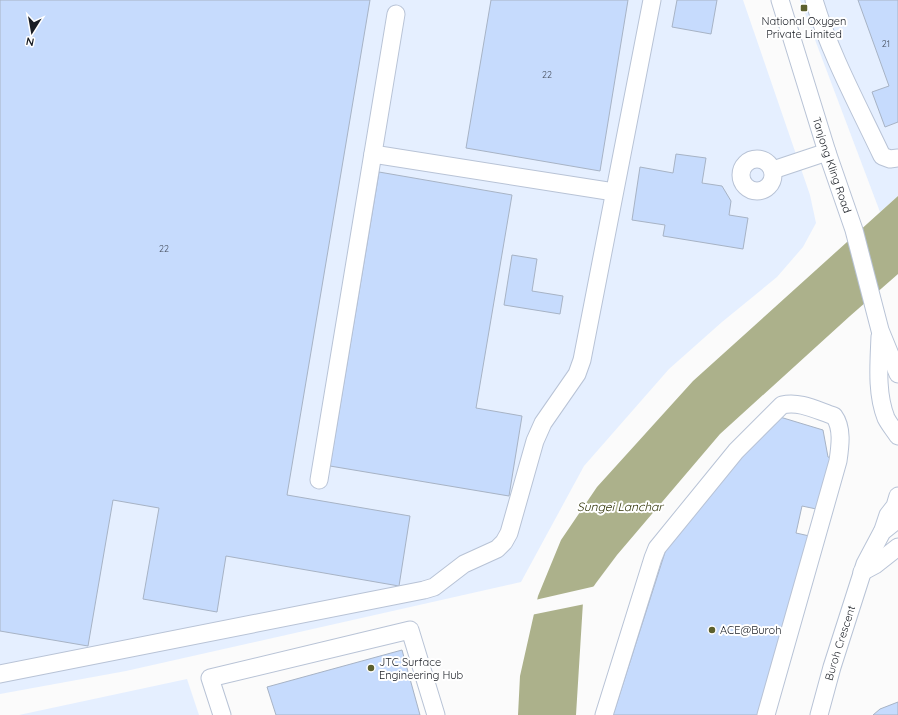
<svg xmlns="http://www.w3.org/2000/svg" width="898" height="715" font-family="Quicksand,sans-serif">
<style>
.built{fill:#e5efff}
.water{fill:#acb18b}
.pier{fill:#fbfbfb}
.building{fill:#c6dbfd;stroke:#a7b3c5}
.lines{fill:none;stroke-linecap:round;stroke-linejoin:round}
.minor-casing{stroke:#b8c3d6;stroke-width:19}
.minor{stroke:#fff;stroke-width:17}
.poi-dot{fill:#5c602e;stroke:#fff;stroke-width:1.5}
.labels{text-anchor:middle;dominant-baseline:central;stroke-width:4;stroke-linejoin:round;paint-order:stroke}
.number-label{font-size:9px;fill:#444c5a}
.poi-label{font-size:11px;fill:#191d24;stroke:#fff;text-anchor:start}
.street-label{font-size:11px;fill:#191d24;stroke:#fff}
.water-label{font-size:12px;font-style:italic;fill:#2c2f00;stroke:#fff}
</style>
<rect width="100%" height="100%" fill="#fbfbfb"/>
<!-- built -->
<g class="built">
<path d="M0 0H743L810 195 816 223 803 247 777 277 722 322 669 369 584 466 521 582 126 671 0 694Z"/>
<path d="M800 0H898V196L880 212Z"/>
<path d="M187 679 199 715H19Z"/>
</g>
<!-- water -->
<path class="water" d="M898 196V274L850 316 720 434 617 555 596 583 583 602 576 715H518L520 676 538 596 561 540 597 487 693 381Z"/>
<!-- pier -->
<path class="pier" d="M596 586 585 604 531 615 535 600Z"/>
<!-- building -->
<g class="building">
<path d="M0 0H370L287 495 410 516 399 586 226 556 217 612 143 599 159 508 113 500 88 646 0 631Z"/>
<path d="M491 0H628L600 171 466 148Z"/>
<path d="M677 0H717L711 34 672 27Z"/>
<path d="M858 0H898V122L885 127 872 92 889 86Z"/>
<path d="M676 154 706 158 702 183 722 186 731 201 729 215 748 218 743 249 663 236 665 225 632 220 640 167 673 173Z"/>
<path d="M379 172 512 195 476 408 522 416 509 496 330 466Z"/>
<path d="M512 255 537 259 532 291 563 296 560 314 504 305Z"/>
<path d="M780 417 823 430 828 457 836 460 821 510 802 506 796 533 814 537 759 715H613L667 546 755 440Z"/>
<path d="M402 650 420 715H276L267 687Z"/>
<path d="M898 702V715H873L880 709Z"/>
</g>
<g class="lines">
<defs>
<g id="minor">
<path id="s1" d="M780 0 827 152 854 230 880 330 898 374"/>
<path d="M814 0C830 54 858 105 882 156L890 159 898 158"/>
<path d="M373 154 614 192"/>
<circle cx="757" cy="175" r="16"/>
<path d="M773 170 827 152"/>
<path d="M880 336C879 363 876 393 886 418 889 424 894 430 898 436"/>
<path d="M319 480 396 14"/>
<path d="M883 530 888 515 895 506 898 496"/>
<path d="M862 572 875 565 898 547"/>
<path d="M0 674 424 590 434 587 464 564 497 549 504 542 509 533 535 441 543 423 577 374 582 360 652 0"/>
<path d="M222 715 210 678 410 630 436 715"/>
<path d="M604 715 653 558 657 548 736 451 782 405C800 401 816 410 834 416 843 428 840 447 838 461L766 715"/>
<path id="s2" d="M819 715 832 667 865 564 882 532 898 519"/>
</g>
</defs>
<!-- minor casing -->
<use href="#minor" class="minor-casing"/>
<!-- minor -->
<use href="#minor" class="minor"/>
</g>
<!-- markers -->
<g class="poi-dot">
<rect x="800" y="4" width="8" height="8" rx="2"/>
<circle cx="712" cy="630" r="4"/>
<circle cx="371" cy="668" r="4"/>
</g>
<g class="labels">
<!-- number labels -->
<g class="number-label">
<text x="886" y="43">21</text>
<text x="547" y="74">22</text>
<text x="164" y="248">22</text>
</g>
<!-- poi labels -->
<g class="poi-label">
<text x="804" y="21" text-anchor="middle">National Oxygen<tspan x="804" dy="13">Private Limited</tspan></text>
<text x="720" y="630">ACE@Buroh</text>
<text x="379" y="662">JTC Surface<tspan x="379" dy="13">Engineering Hub</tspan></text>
</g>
<!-- street labels -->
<g class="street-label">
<text stroke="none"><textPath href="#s1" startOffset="173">Tanjong Kling Road</textPath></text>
<text stroke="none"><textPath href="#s2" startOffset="75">Buroh Crescent</textPath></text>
</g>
<!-- water labels -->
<g class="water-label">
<text x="620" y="506">Sungei Lanchar</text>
</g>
</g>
<!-- north arrow -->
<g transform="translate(32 32) rotate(191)" stroke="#ffffff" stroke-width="3" paint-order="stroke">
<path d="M0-3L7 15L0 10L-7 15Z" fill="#191d24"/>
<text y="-6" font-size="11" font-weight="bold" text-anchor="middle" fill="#191d24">N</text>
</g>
</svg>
